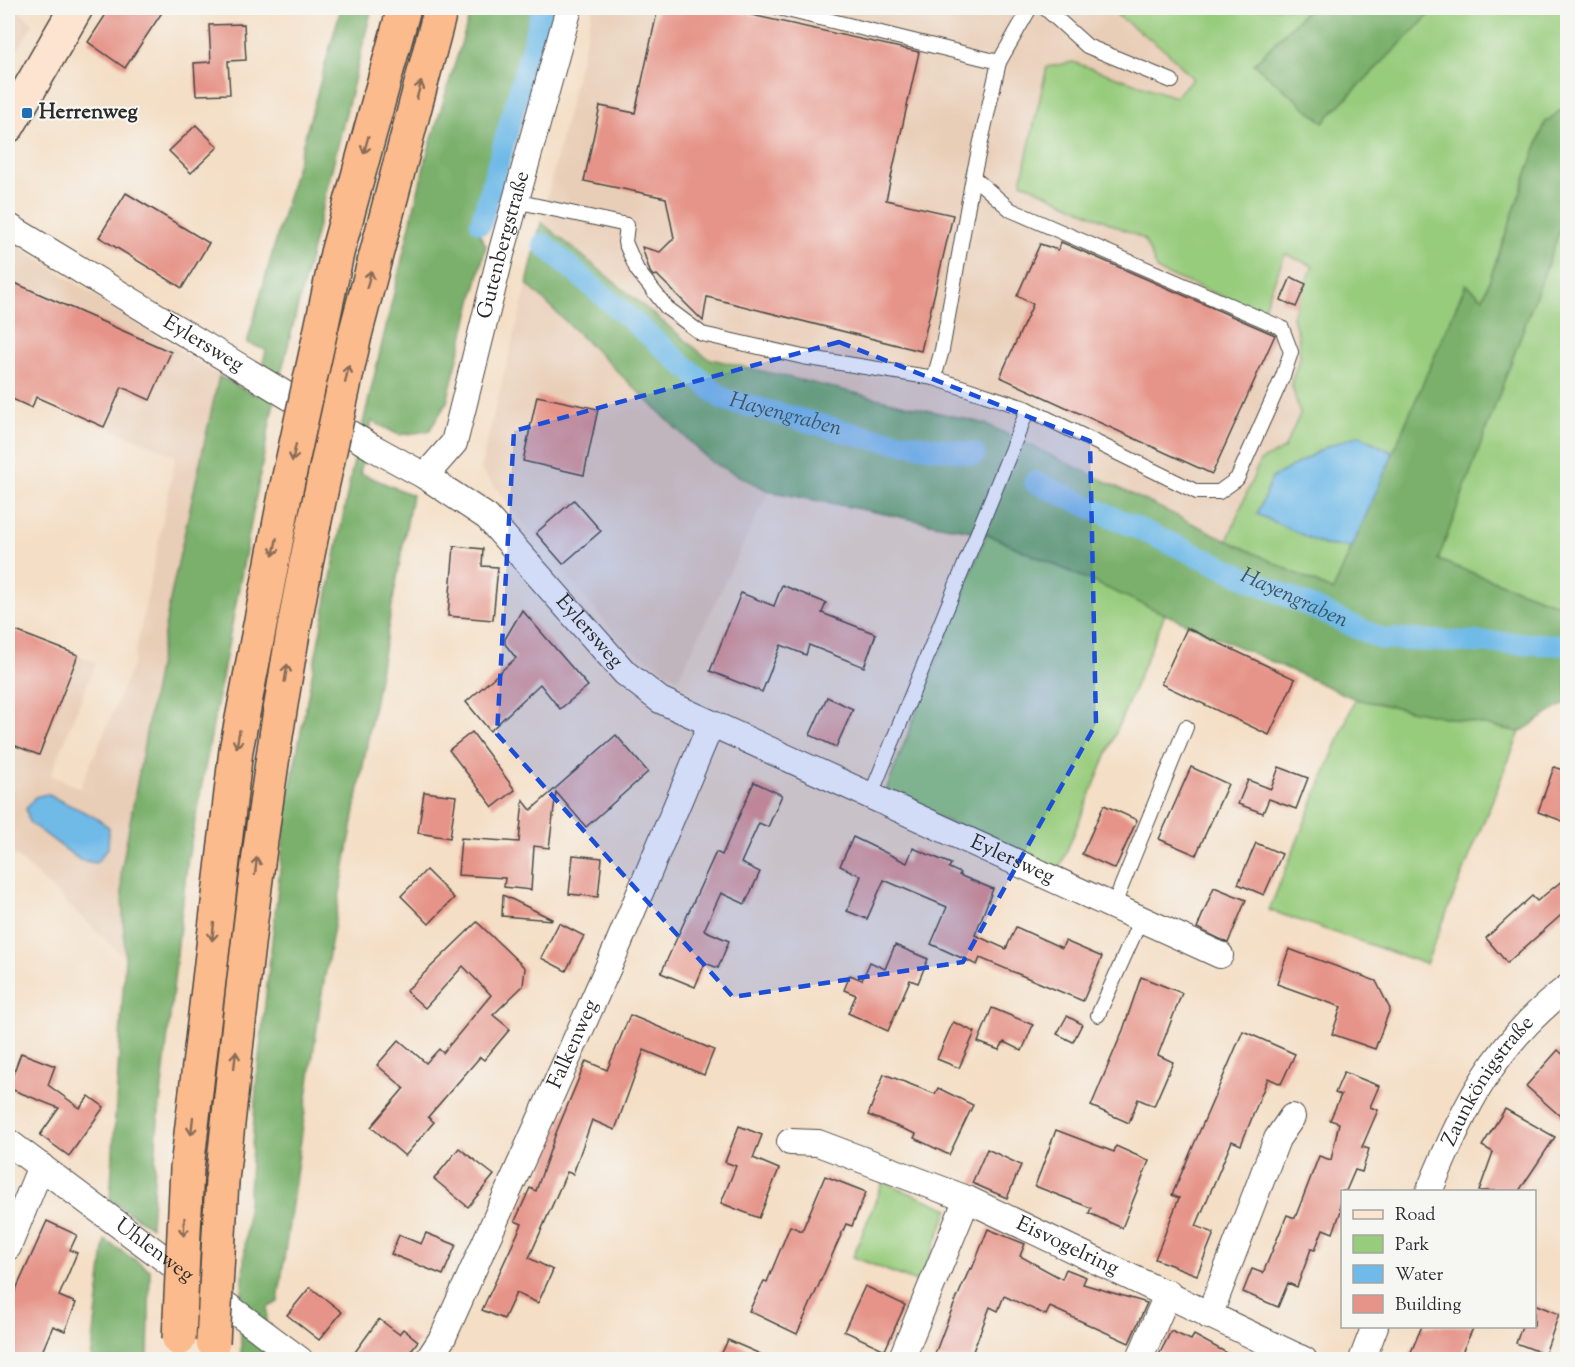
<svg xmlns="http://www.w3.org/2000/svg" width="1575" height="1367" font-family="'Sorts Mill Goudy',serif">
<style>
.built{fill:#e9ceb7;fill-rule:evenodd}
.green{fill:#98cc7d;stroke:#627c54;stroke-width:1.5}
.forest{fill:#7ab06c;stroke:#526e4c;stroke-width:1.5}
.water{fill:#6fbae8;stroke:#4d728a;stroke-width:1.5}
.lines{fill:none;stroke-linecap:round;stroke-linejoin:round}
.canal{stroke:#6fbae8;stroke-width:22}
.building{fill:#e69489}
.lane-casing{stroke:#494642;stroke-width:16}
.street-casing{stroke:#494642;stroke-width:28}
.secondary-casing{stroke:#494642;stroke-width:36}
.highway-casing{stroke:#494642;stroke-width:36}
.lane{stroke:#fff;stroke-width:14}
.street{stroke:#fff;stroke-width:26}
.secondary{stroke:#fde4d1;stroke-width:33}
.highway{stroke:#fbbb8d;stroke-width:33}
.highway-bridge-casing{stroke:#494642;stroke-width:36;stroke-linecap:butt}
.highway-bridge{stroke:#fbbb8d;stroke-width:33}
.oneway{stroke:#896c57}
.marked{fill:#1d4ed8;fill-opacity:0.2;stroke:#1d4ed8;stroke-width:4.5;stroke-dasharray:12 8;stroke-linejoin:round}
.poi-dot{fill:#1f6fb2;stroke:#f6f6f2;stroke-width:2}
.labels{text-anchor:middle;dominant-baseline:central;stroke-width:4.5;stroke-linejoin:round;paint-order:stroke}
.poi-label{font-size:21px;font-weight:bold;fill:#2b2b2b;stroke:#f6f6f2;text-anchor:start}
.street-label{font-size:21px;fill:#2b2b2b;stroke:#f6f6f2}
.water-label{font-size:22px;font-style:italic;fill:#3f5664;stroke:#f6f6f2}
</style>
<rect width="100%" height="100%" fill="#f6f6f2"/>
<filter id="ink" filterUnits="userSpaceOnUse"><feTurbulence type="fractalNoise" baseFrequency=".0167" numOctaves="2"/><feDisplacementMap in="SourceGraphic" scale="12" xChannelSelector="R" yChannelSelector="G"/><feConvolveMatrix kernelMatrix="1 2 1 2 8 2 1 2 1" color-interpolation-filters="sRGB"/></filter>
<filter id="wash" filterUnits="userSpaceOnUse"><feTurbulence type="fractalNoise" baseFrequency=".008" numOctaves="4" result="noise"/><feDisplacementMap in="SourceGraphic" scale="24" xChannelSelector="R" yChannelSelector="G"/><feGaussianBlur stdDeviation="1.35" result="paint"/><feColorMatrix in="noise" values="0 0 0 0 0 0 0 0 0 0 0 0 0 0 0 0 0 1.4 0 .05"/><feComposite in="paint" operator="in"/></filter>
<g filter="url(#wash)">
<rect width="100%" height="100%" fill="#f4dec5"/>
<!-- built -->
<g class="built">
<path d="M8 8H15L33 24 8 67Z"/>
<path d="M593 8H1108L1168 52 1194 79 1175 97 1073 62 1021 182 1144 239 1262 312 1285 254 1313 266 1292 316 1298 334 1300 357 1291 383 1300 414 1284 449 1260 461 1227 541 986 424 707 358 541 222Z"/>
<path d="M8 239 219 376 171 595 121 872 125 958 8 848V628L96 662 51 775 80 788 133 665 176 456 37 397 32 408 8 397ZM47 794 71 808 97 817 26 809Z"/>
<path d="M527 284 711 462 769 491 678 679 622 643 480 469Z"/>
</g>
<!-- green -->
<g class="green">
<path d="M1123 8H1309L1254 64 1323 122 1436 8H1567V105L1545 123 1483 299 1466 284 1393 453 1359 435 1324 545 1352 547 1333 591 1227 541 1260 461 1284 449 1300 414 1291 383 1300 357 1298 334 1292 316 1313 266 1285 254 1262 312 1158 271 1144 239 1021 182 1047 67 1073 62 1175 97 1193 79 1168 52 1117 15Z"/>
<path d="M1567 211 1568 600 1565 607 1438 560Z"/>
<path d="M986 534 1165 614 1058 872 885 793Z"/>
<path d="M1355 699 1520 732 1426 964 1269 910Z"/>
<path d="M883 1182 949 1209 919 1283 853 1257Z"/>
</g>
<!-- forest -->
<g class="forest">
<path d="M341 8H372L273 406 187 864 157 1132 151 1227 110 1200 125 958 121 872 171 595 219 376 255 395 266 350 247 343Z"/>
<path d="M472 8H537L473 223 486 245 447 402 429 431 399 435 372 421 360 473 412 495 321 998 278 1302 267 1308 265 1359 241 1360V1306L257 1075 288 798 352 470 426 158Z"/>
<path d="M1309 8H1436L1323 122 1254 64Z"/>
<path d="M1567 105V211L1438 560 1564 607 1567 600V702L1520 732 1355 699 986 534 769 491 711 462 527 284 541 222 707 358 986 424 1333 591 1466 284 1483 298 1545 123Z"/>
<path d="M105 1240 150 1270 148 1359H91Z"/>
</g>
<!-- water -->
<g class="water">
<path d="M1359 435 1393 453 1352 547 1324 545 1257 514 1272 478 1326 447Z"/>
<path d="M47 794C68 806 92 812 109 828L108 848 96 863 80 860 29 822 26 809 35 797Z"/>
</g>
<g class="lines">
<!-- canal -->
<g class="canal">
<path d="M481 223 543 8"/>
<path id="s1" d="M543 244 723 399 870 438 974 454"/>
<path id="s2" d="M1035 482 1382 639 1568 645"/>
</g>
</g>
<g id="blocks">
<!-- building -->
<g class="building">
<path d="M110 8H165L125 68 88 42Z"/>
<path d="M658 8H720L919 52 886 200 953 215 921 351 707 297 703 321 657 275 653 276 650 272 642 247 660 252 674 238 666 198 584 181 600 106 635 113Z"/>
<path d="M244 24 246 60 228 61 230 94 196 95 194 63 211 62 209 25Z"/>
<path d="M196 125 218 147 191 173 169 151Z"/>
<path d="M126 193 209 243 182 288 99 237Z"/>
<path d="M1061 242 1275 335 1212 474 1000 377 1033 304 1017 296 1040 244 1058 250Z"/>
<path d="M1291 277 1306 284 1296 307 1281 300Z"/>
<path d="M8 280 171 352 150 400 122 387 104 427 36 397 32 408 8 397Z"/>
<path d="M537 396 598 409 584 475 523 461Z"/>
<path d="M574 500 601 531 563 564 536 533Z"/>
<path d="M454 546 483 549 482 566 498 567 493 620 448 616Z"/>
<path d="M782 585 826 603 822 613 876 634 864 667 809 645 806 655 781 645 762 692 710 671 741 593 774 606Z"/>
<path d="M522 610 588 686 560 709 540 684 490 731 466 702 516 658 505 644V639Z"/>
<path d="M8 628 78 655 39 755 8 743Z"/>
<path d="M1187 628 1295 679 1269 735 1161 684Z"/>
<path d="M827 697 853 709 836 747 810 735Z"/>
<path d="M472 732 515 790 493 807 449 750Z"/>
<path d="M616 735 648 772 586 827 556 792 549 848 534 846 531 890 504 887 505 878 458 875 461 838 519 842 523 800 531 810Z"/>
<path d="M1191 767 1228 784 1196 855 1159 839Z"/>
<path d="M1279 767 1308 778 1296 809 1269 799 1263 813 1238 804 1248 780 1271 789Z"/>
<path d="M1554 767 1568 772V823L1538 812Z"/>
<path d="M754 782 782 795 768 827 759 823 741 863 760 872 745 904 721 893 704 930 729 941 718 968 705 963 695 987 661 973 716 852 722 855Z"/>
<path d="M424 792 456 796 450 838 418 833Z"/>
<path d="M1104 805 1137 820 1115 869 1082 854Z"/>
<path d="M853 837 907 863 913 848 951 864 949 868 960 873 959 875 993 889 975 935 1006 949 1016 927 1062 948 1065 941 1102 957 1083 1001 980 958 977 965 931 944 947 907 884 880 867 919 847 911 861 876 840 866Z"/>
<path d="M1256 843 1282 854 1264 895 1238 884Z"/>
<path d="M573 855 602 858 598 897 569 894Z"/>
<path d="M426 870 454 898 429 924 401 896Z"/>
<path d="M1568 876V909L1507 963 1486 938 1532 896 1537 901Z"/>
<path d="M1214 887 1246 900 1228 943 1197 928Z"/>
<path d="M503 895 552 919V920L502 916Z"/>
<path d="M477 922 525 968 523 986 493 1015 510 1029 484 1060 480 1057 428 1117 434 1122 405 1156 371 1127 404 1088 377 1065 399 1040 426 1063 439 1049 443 1053 491 995 463 966 425 1008 406 991Z"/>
<path d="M559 923 584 936 566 971 541 958Z"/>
<path d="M895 945 928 959 918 983 910 980 888 1031 848 1013 856 995 844 990 850 975 862 980 870 962 885 969Z"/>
<path d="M1289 949 1376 981 1390 1009 1375 1049 1332 1034 1341 1007 1277 984Z"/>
<path d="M1141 977 1182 993 1158 1055 1173 1062 1154 1106 1138 1099 1129 1123 1091 1106 1123 1030Z"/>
<path d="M992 1008 1033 1025 1022 1051 1004 1042 999 1050 978 1042Z"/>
<path d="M630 1015 714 1050 704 1075 644 1050 615 1130 592 1120 573 1174 567 1172 529 1258 553 1270 538 1303 516 1293 504 1319 482 1310 522 1224 515 1221 530 1188 536 1191 556 1133 586 1061 607 1070Z"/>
<path d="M1067 1016 1082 1024 1073 1042 1057 1034Z"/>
<path d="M953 1022 975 1032 959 1068 937 1059Z"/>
<path d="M1243 1031 1295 1054 1281 1084 1268 1078 1241 1145 1232 1141 1196 1226 1214 1233 1197 1275 1155 1259 1179 1198 1172 1195Z"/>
<path d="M1558 1050 1568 1059V1123L1526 1086Z"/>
<path d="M21 1053 55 1066 48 1085 80 1108 89 1096 104 1107 69 1156 40 1135 59 1108 8 1088Z"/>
<path d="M1344 1072 1379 1086 1370 1107 1378 1110 1362 1147 1369 1149 1362 1172 1355 1170 1346 1191H1342L1340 1208H1342L1333 1233 1323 1229 1315 1250 1311 1249 1297 1287 1288 1283 1278 1307 1243 1292 1252 1269 1263 1273 1287 1215 1295 1218 1319 1156 1331 1160 1339 1123 1330 1120 1341 1095 1335 1093Z"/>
<path d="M884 1074 935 1094 938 1088 973 1105 949 1155 914 1138 916 1134 868 1115Z"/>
<path d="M1505 1109 1555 1137 1519 1191H1479L1493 1152 1482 1146Z"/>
<path d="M739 1126 762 1135 753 1158 779 1169 759 1218 721 1203 736 1166 725 1162Z"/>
<path d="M1056 1130 1114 1152 1116 1146 1149 1161 1122 1228 1089 1213 1091 1208 1035 1186Z"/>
<path d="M459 1148 494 1175 468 1207 434 1179Z"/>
<path d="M987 1149 1021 1165 1007 1198 972 1183Z"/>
<path d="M825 1176 866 1192 852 1226 846 1224 797 1334 749 1311 764 1281 767 1282 790 1226 802 1231Z"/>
<path d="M47 1221 77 1235 70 1250 77 1253 59 1296 76 1303 65 1331 53 1326 39 1359H15L8 1356V1307Z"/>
<path d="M988 1229 1025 1244 1020 1256 1062 1279 1066 1269 1086 1277 1083 1284 1147 1303 1129 1343 1050 1307 1046 1315 1004 1296 998 1311 990 1307 970 1359H933L950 1314 970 1268 972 1269Z"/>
<path d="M426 1233 456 1245 443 1275 391 1254 399 1235 421 1244Z"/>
<path d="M865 1286 905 1305 885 1350 844 1331Z"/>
<path d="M310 1287 342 1312 319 1340 287 1315Z"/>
<path d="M1534 1304 1559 1314 1545 1354 1516 1343 1522 1326H1534Z"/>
<path d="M379 1319 399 1334 403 1329 418 1341 405 1359H350Z"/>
<path d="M1422 1326H1474L1459 1359H1408Z"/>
<path d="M1171 1331 1191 1340 1194 1335 1238 1359H1157Z"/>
<path d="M728 1340 772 1359H719Z"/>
</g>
</g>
</g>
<g filter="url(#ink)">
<use href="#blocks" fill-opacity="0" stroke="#494642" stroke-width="1.5"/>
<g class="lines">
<defs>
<g id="lane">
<path d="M779 8 999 62 1030 8"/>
<path d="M1045 8 1087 46 1172 81"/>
<path d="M515 201 627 225 625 242 637 270 667 308 702 334 803 357 934 378 942 350 973 177 999 62"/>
<path d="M934 378 1028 409 1197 492H1219L1237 479 1283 376 1291 352 1282 328 1011 210 973 177"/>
<path d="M870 797 1028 409"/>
<path d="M1113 907 1186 727"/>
<path d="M1098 1015 1141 919"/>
</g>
<g id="street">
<path id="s3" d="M8 226 372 447 425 476 487 517 625 673 660 700 1220 955"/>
<path id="s4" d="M425 476 454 443 501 254 569 8"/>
<path id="s5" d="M8 1142 300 1360"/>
<path d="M790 1142 818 1143 967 1199"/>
<path id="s6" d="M1429 1192C1463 1108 1494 1044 1568 987"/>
<path d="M8 1247 41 1166"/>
<path d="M1209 1316 1277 1139 1292 1117"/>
<path id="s7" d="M428 1360 443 1337 615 952 711 724"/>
<path id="s8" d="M901 1360 967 1199 1304 1360"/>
<path d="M1139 1360 1168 1293"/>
<path d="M1362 1360 1375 1326"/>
</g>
<path id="secondary" d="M8 126 76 8"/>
<g id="highway">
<path d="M320 334 337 253 404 8"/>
<path d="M355 335 441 8"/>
<path d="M187 1168 236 750 286 490"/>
<path d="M222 1181C246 950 271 719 321 492"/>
</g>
</defs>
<!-- lane casing -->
<use href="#lane" class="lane-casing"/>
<!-- street casing -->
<use href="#street" class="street-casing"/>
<!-- secondary casing -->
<use href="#secondary" class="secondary-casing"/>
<!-- highway casing -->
<use href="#highway" class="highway-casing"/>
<!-- lane -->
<use href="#lane" class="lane"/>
<!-- street -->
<use href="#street" class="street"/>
<!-- secondary -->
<use href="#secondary" class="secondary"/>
<!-- highway -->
<use href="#highway" class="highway"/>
<defs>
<g id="highway-bridge">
<path d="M286 490 320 334"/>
<path d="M321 492 355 335"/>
<path d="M179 1339 187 1168"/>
<path d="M213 1342 222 1181"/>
</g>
</defs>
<!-- highway-bridge casing -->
<use href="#highway-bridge" class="highway-bridge-casing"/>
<!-- highway-bridge -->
<use href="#highway-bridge" class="highway-bridge"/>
</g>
<!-- one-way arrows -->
<defs><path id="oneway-shaft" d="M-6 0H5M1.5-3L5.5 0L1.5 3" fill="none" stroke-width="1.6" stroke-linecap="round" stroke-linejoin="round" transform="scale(1.5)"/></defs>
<g class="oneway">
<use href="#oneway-shaft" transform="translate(419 90) rotate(-75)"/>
<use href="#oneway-shaft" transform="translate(366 145) rotate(105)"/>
<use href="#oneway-shaft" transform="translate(369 279) rotate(-76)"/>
<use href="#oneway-shaft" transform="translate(347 374) rotate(-78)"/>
<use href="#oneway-shaft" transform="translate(294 453) rotate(102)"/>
<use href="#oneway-shaft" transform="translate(275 547) rotate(101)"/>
<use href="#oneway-shaft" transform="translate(286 673) rotate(-81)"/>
<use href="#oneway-shaft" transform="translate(238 739) rotate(100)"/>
<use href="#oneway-shaft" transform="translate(256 866) rotate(-83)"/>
<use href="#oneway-shaft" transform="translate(213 932) rotate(96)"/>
<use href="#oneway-shaft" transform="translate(235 1060) rotate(-84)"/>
<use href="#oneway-shaft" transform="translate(192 1126) rotate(96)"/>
<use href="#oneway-shaft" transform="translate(184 1227) rotate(93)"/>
</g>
</g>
<!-- marked area -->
<path class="marked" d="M839 342 1090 441 1096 724 963 962 733 997 497 734 514 431Z"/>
<!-- markers -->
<rect class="poi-dot" x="21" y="107" width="12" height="12" rx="3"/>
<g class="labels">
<!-- poi labels -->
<g class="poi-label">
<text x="39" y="113">Herrenweg</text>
</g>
<!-- street labels -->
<g class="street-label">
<text stroke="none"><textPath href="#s4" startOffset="248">Gutenbergstraße</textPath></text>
<text stroke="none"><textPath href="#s3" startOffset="228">Eylersweg</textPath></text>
<text stroke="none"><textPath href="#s3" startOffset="714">Eylersweg</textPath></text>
<text stroke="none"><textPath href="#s3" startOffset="1200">Eylersweg</textPath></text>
<text stroke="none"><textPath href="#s7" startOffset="348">Falkenweg</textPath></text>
<text stroke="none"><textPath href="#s6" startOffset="126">Zaunkönigstraße</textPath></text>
<text stroke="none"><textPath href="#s8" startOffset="285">Eisvogelring</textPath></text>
<text stroke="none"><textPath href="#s5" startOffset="182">Uhlenweg</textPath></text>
</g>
<!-- water labels -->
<g class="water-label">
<text stroke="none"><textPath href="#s1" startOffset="302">Hayengraben</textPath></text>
<text stroke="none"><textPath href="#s2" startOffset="284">Hayengraben</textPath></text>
</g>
</g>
<!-- margin -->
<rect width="1575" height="1367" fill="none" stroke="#f6f6f2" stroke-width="30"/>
<!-- legend -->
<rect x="1341" y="1190" width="195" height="138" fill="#f6f6f2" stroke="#a5a5a2" stroke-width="1.5"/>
<rect x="1353" y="1210" width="30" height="9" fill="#fde4d1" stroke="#a5a5a2" stroke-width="1.5"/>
<text x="1395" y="1220" font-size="18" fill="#2b2b2b">Road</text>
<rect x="1353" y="1235" width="30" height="18" fill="#98cc7d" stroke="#a5a5a2" stroke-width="1.5"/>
<text x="1395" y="1250" font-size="18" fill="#2b2b2b">Park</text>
<rect x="1353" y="1265" width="30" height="18" fill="#6fbae8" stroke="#a5a5a2" stroke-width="1.5"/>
<text x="1395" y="1280" font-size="18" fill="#2b2b2b">Water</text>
<rect x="1353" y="1295" width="30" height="18" fill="#e69489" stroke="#a5a5a2" stroke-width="1.5"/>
<text x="1395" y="1310" font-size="18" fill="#2b2b2b">Building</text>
</svg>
